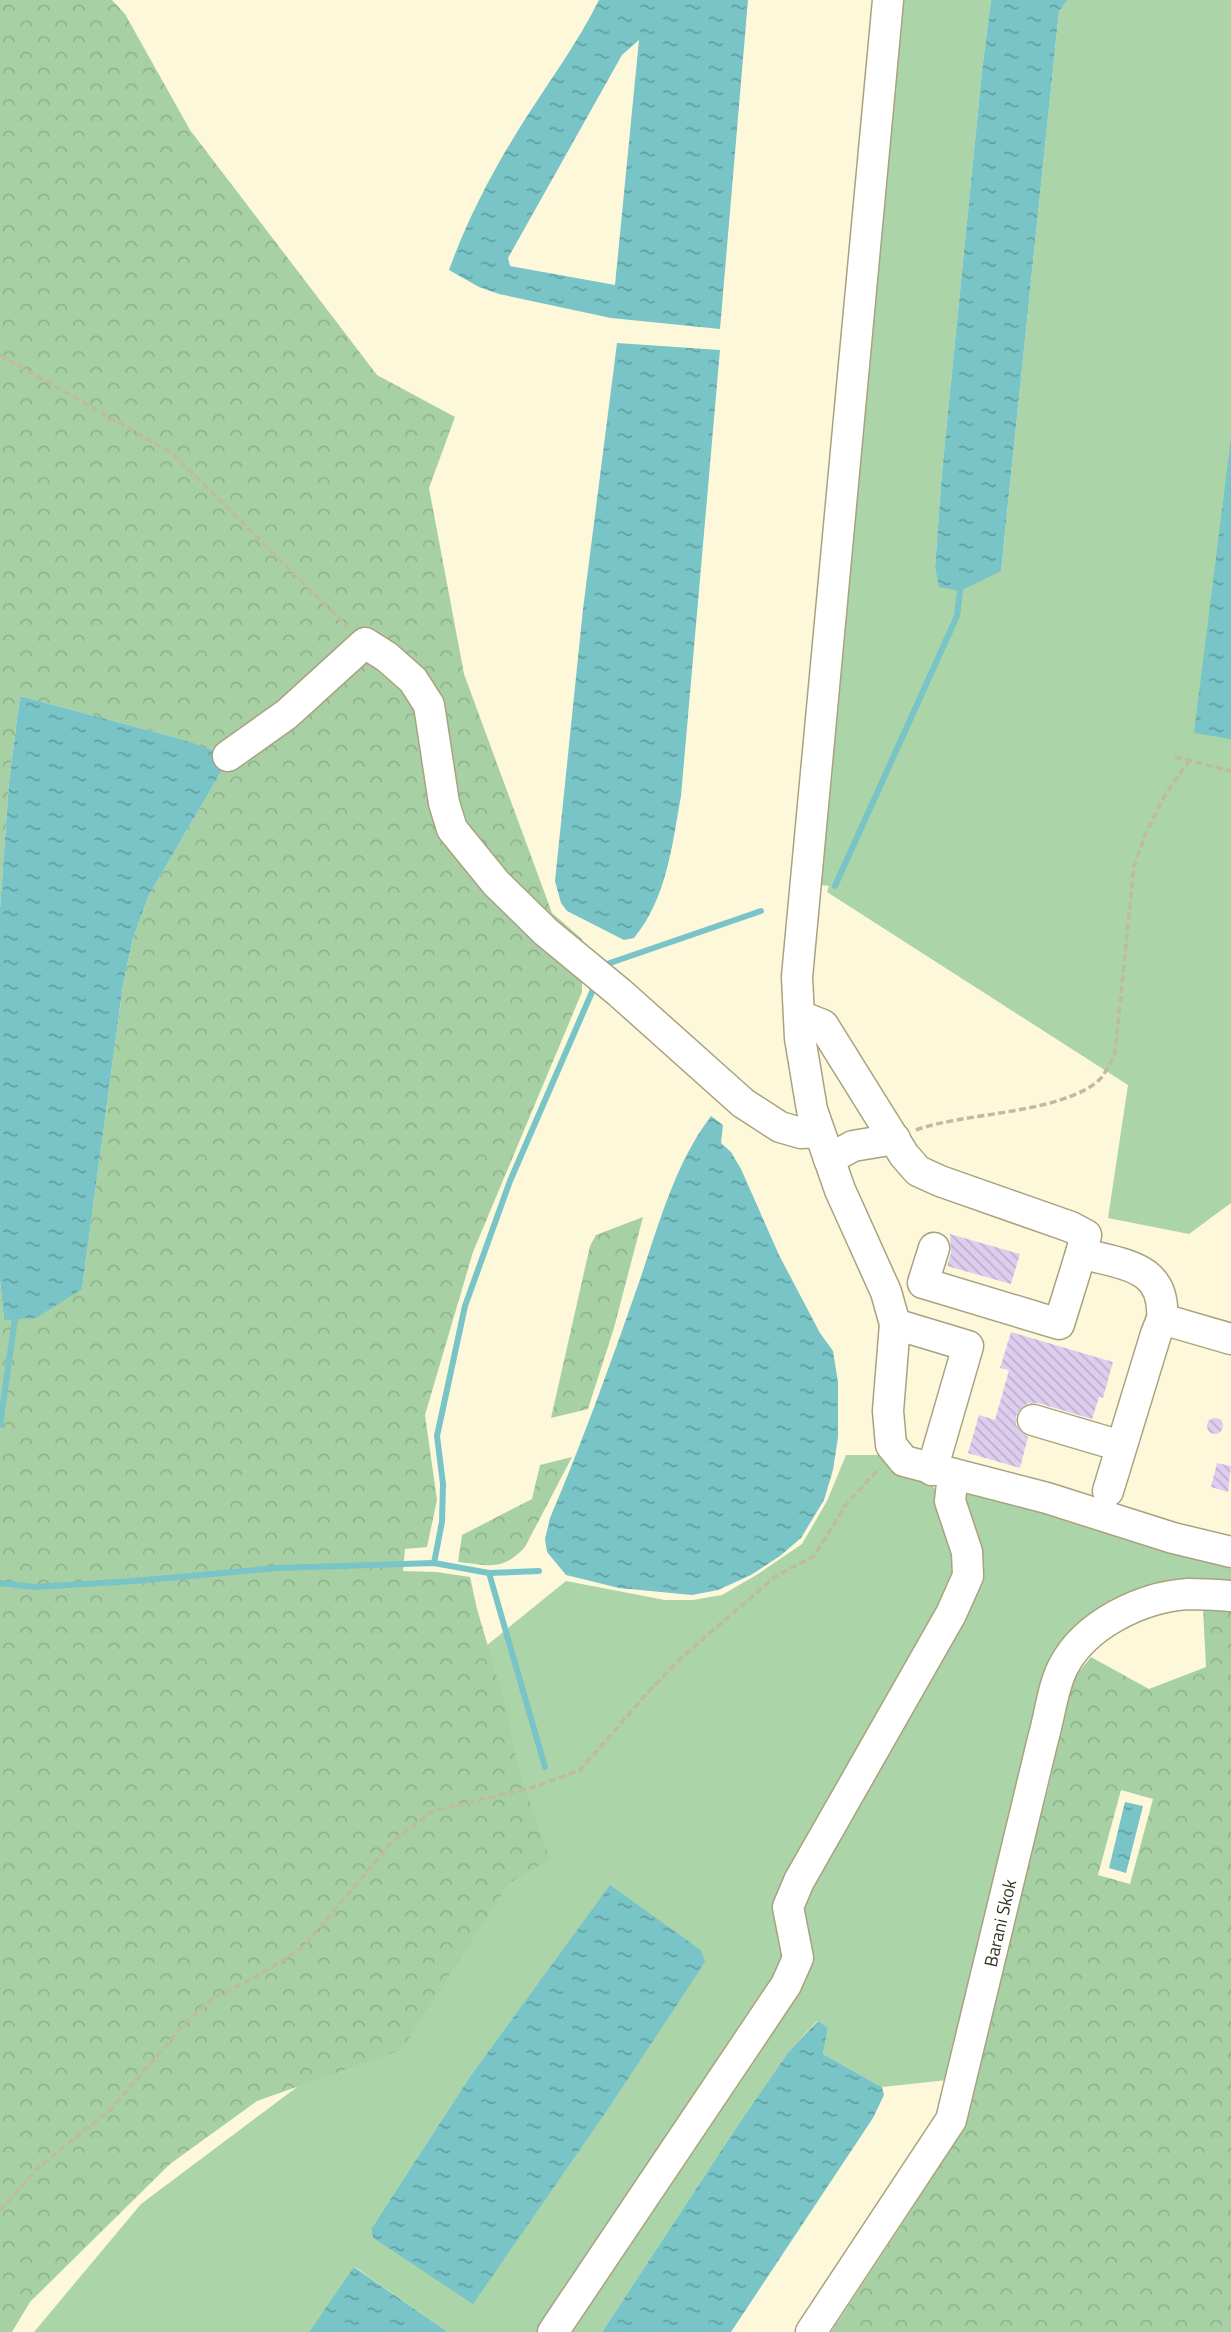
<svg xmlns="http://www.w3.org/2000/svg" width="1231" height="2332" font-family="'Titillium Web',sans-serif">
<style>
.grass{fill:#abd4a8;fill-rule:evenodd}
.forest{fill:url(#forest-crowns);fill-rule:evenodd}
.water{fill:url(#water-ripples);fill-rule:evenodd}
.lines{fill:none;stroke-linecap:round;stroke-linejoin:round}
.stream{stroke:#78c4c7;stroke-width:6}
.building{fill:url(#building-back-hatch)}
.minor-casing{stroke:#a9a27f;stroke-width:33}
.path{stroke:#bfbaa2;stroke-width:3.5;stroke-dasharray:7 3.5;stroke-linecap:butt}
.minor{stroke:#fff;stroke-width:30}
.labels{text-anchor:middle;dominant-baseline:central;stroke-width:5;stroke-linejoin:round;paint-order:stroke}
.street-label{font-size:18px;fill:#333022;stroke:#fff}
</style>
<defs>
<pattern id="forest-crowns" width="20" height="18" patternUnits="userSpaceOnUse" patternTransform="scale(1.75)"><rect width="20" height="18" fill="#a7d1a4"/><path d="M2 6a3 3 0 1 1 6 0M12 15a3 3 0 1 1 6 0" fill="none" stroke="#90b48d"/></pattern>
<pattern id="water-ripples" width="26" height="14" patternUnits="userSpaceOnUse" patternTransform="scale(1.75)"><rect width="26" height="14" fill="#78c4c7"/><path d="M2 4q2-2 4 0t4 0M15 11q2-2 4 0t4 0" fill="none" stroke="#63a0a1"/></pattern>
<pattern id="building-back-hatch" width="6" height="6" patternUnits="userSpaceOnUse" patternTransform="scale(1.75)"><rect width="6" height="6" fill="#ddcdee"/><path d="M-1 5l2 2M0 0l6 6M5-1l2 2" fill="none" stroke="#beb0cc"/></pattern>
</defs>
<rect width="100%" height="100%" fill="#fef8db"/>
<!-- grass -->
<g class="grass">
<path d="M897 0H991L982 71 942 472 935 567 940 587 1001 571 1059 11 1068 0H1231V1203L1189 1234 1108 1218 1128 1085 827 892 829 886 812 884Z"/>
<path d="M846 1455H889L928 1481 936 1490 966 1491 1231 1561V1583L1068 1637 948 2080 882 2087 823 2054 828 2028 817 2021 789 2051 736 2128 602 2332H448L355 2267 309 2332H34L141 2204 333 2060 334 1769 566 1581 665 1600H693L722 1595 758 1574 802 1544 827 1501ZM610 1886 701 1950 704 1962 609 2108 473 2303 373 2238 371 2229 471 2075Z"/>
</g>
<!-- forest -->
<g class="forest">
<path d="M0 0H112L125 14 190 130 377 375 455 417 429 488 464 674 552 913 582 939V992L473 1252 425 1415 437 1500 427 1547 405 1549 403 1571 436 1572 470 1577 477 1609 505 1704 520 1775 550 1860 509 1883 401 2050 257 2101 170 2164 30 2302 12 2332H0V1280L4 1320 82 1289 123 985 133 938 149 895 228 760 181 739 20 696 9 782 0 909Z"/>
<path d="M643 1217 614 1328 588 1409 551 1418 590 1246 596 1235Z"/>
<path d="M572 1457 525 1547C502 1572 489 1565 458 1562L462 1535 532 1499 540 1465Z"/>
<path d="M1203 1608 1231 1610V2332H831L908 2215 967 2118 990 2000 1048 1789 1073 1679 1091 1657 1149 1689 1206 1667ZM1121 1790 1153 1799 1130 1884 1098 1875Z"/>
</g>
<!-- water -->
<g class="water">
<path d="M599 0H748L720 329 611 318 499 294 479 287 449 270C467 220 493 170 522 124 548 83 577 44 599 0ZM639 40 615 285 510 266 508 258 622 55Z"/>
<path d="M991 0H1068L1059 11 1001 571 960 591 939 587 935 567 942 472 982 71Z"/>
<path d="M617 343 720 350 681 796C672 845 667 898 634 938L624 940 567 911 561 903 555 881 583 609Z"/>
<path d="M1231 438V739L1194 733Z"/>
<path d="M20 696 181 739 219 753 228 760 149 895 133 938 123 985 82 1289 36 1318 4 1320 0 1280V909L9 782Z"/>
<path d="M711 1116 723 1125 721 1143 731 1152 741 1169 779 1255 820 1333 833 1351 838 1382V1437L833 1470 824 1500 801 1538 780 1556 751 1575 718 1590 692 1595 619 1588 566 1575 547 1552 545 1539 550 1518C582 1443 610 1365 637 1288 658 1229 673 1166 711 1116Z"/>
<path d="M1125 1802 1143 1806 1126 1873 1109 1868Z"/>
<path d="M610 1885 701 1950 705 1962 609 2108 473 2304 373 2238 371 2229 471 2075Z"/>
<path d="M818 2021 828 2028 823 2054 882 2087 884 2095 873 2118 731 2332H602L736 2128 789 2051Z"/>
<path d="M354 2267 448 2332H309Z"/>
</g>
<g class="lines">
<!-- stream -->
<g class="stream">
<path d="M835 886 957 616 960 591"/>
<path d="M607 964 761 911"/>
<path d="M0 1425 15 1319"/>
<path d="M434 1563 442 1522 443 1484 437 1436 465 1306 510 1181 595 985"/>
<path d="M489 1573 545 1767"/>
<path d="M0 1583 34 1587 134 1581 277 1568 434 1563 489 1573 539 1571"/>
</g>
</g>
<!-- building -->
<g class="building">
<path d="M950 1234 1020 1254 1011 1284 947 1266 951 1253Z"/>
<path d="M1011 1332 1113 1362 1103 1398 1099 1397 1092 1419 1038 1403H1028L1021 1408 1016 1416V1425L1021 1432 1028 1437 1020 1468 968 1453 979 1415 995 1420 1009 1370 1000 1368Z"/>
<circle cx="1215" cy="1426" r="8"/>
<path d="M1217 1463 1231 1466 1228 1492 1211 1487Z"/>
</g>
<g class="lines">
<defs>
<g id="minor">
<path d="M888 0 797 977 800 1038 812 1110 840 1190 886 1292 895 1324 888 1411 891 1445 904 1461 1047 1498 1173 1538 1231 1552"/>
<path d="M228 756 287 714 365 643 387 657 413 680 429 705 444 803 452 829 496 883 546 932 620 993 743 1103 780 1127 801 1133 819 1132"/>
<path d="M800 1016 823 1025 904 1155 918 1171 940 1181 1071 1227 1086 1235 1081 1253"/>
<path d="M829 1159 853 1146 895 1139"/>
<path d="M934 1248 923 1283 1059 1324 1081 1253C1123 1265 1166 1265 1162 1319L1231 1339"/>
<path d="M895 1324 968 1346 932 1470"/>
<path d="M1033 1420 1121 1446"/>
<path d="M1108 1491 1156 1334 1162 1319"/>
<path d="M553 2332 786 1985 798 1958 788 1907 799 1881 951 1614 968 1576 967 1552 950 1501 953 1475"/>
<path d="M811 2332 951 2120 1043 1739C1050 1716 1052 1689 1063 1667 1085 1624 1142 1597 1188 1594 1202 1594 1217 1595 1231 1596"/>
</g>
</defs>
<!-- minor casing -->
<use href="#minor" class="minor-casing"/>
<!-- path -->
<g class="path">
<path d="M0 355 172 453 348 627"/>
<path d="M1175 757 1231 771"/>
<path d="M916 1130C964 1112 1068 1114 1102 1077 1107 1070 1111 1061 1115 1053L1134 866 1146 833 1165 795 1189 761"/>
<path d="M0 2210 40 2166 110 2110 189 2019 213 1998 256 1977 303 1947 391 1843 433 1811 534 1787 580 1770 649 1691 682 1657 776 1576 814 1556 847 1503 880 1468"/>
</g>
<!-- minor -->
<use href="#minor" class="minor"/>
</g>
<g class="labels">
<!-- street labels -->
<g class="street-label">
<text transform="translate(1000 1923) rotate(-77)">Barani Skok</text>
</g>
</g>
</svg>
